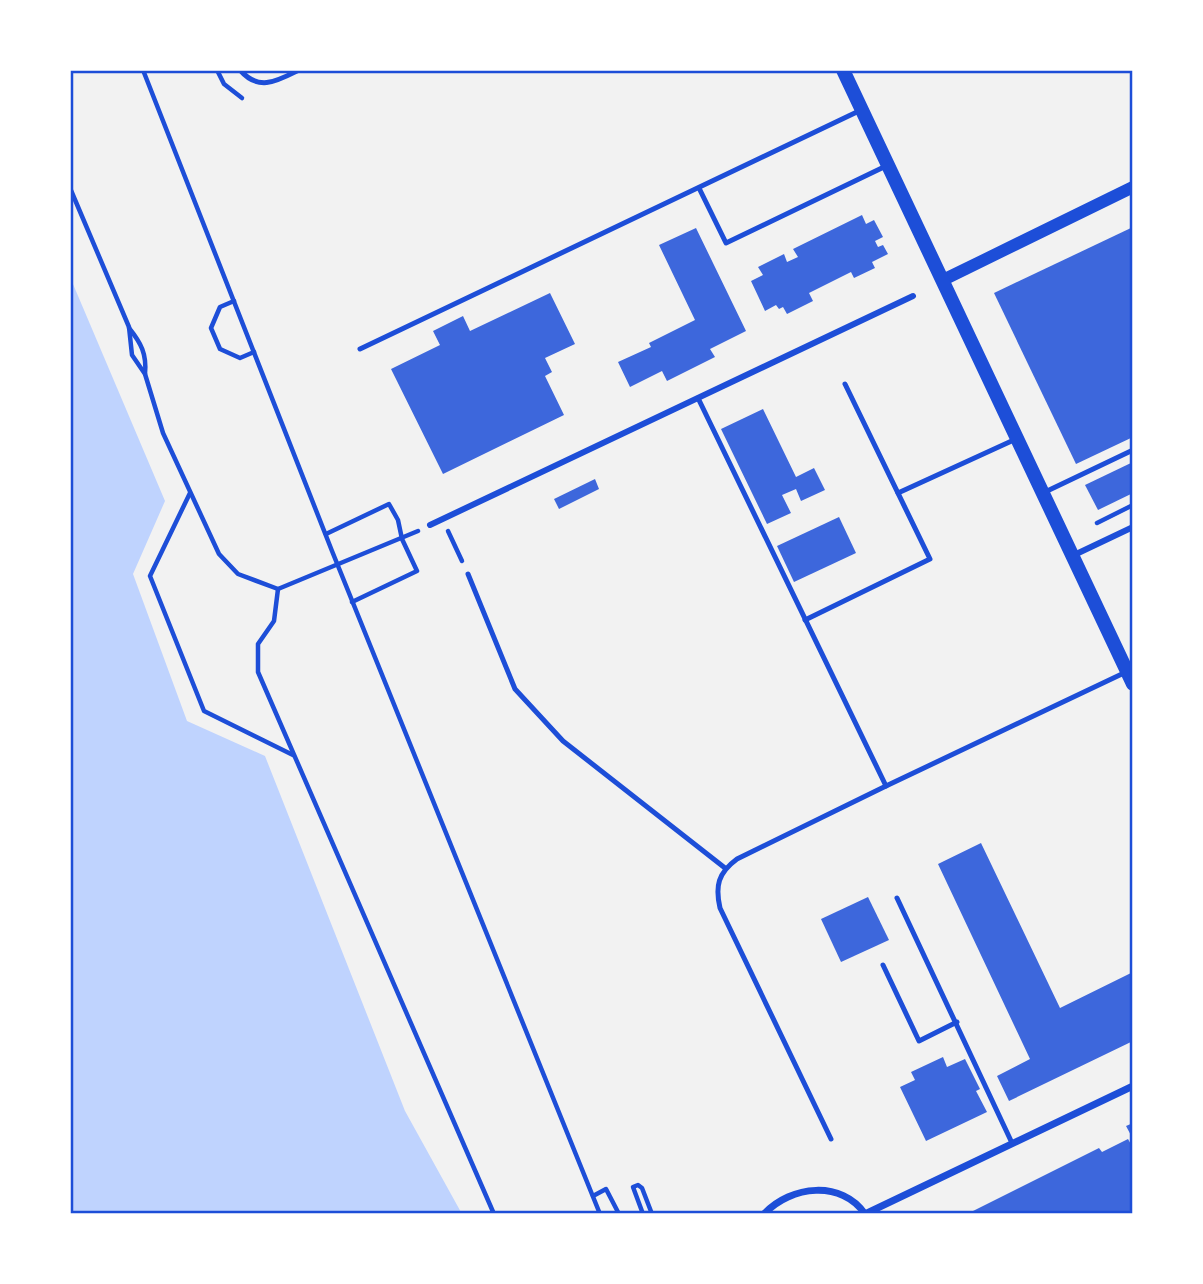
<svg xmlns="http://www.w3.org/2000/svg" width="1203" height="1284" font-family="Karla,sans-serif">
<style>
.water{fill:#bfd3fe}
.building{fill:#3d67dc}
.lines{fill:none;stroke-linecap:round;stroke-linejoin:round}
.path{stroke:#1d4ed8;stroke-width:4.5}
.service{stroke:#1d4ed8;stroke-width:5}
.pedestrian{stroke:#1d4ed8;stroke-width:6}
.minor{stroke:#1d4ed8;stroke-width:7}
.tertiary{stroke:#1d4ed8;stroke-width:12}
.secondary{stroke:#1d4ed8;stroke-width:14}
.neatline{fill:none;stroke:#1d4ed8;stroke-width:2.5}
</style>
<rect width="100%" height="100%" fill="#f2f2f2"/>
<!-- water -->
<path class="water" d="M70 277 165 501 133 574 187 721 265 756 405 1111 462 1214H70Z"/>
<!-- building -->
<g class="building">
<path d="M862 215 866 224 874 220 883 237 875 241 878 247 883 245 888 254 872 262 875 268 854 278 851 272 809 293 813 301 787 314 783 307 779 309 776 305 765 311 751 281 763 275 758 267 784 254 787 262 798 257 793 249Z"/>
<path d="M1133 227V437L1076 464 994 293Z"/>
<path d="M696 228 746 331 710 349 715 357 667 381 662 371 630 387 618 362 651 347 649 343 695 320 659 245Z"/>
<path d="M550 293 575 344 545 358 552 372 545 376 564 415 443 474 391 369 440 345 433 331 463 316 470 331Z"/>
<path d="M763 409 796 477 814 468 825 490 801 501 796 489 782 495 791 513 767 524 721 429Z"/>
<path d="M1133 462V493L1098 510 1085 485Z"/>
<path d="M595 479 599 489 559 509 554 499Z"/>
<path d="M839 517 856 553 794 582 777 546Z"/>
<path d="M981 843 1060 1008 1133 972V1041L1009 1101 997 1076 1030 1059 938 864Z"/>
<path d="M868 897 889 940 841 962 821 919Z"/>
<path d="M943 1057 947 1067 965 1059 980 1089 976 1091 987 1112 926 1141 900 1087 915 1080 911 1072Z"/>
<path d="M1133 1123V1139L1126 1126Z"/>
<path d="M1128 1139 1133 1148V1214H967L1099 1148 1102 1152Z"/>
</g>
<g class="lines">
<!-- path -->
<g class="path">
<path d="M143 70 332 551 600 1214"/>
<path d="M217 70 224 84 242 98"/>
<path d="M70 188 129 327 132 355 145 374 163 433 219 554 238 574 278 589 418 531"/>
<path d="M234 301 220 307 211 328 220 349 240 358 254 352"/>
<path d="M129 328C141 343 147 354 145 374"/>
<path d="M190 493 150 576 204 711 293 755"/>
<path d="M1097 523 1133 505"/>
<path d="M448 531 462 561"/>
<path d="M326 534 389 504 398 520 402 539 417 571 352 602"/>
<path d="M278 589 274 621 258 644V672L494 1214"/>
<path d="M593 1196 606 1189 619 1214"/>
<path d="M643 1214 633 1187 638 1185 642 1188 652 1214"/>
</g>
<!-- service -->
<g class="service">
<path d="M240 70C259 92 277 81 299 70"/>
<path d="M699 188 726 243 886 166"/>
<path d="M360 349 859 111"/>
<path d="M698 398 886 786"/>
<path d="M1045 492 1133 450"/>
<path d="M898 493 1016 439"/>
<path d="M468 574 515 689 563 741 725 868"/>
<path d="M805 620 930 559 845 384"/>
<path d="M897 898 1012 1143"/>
<path d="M883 965 919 1041 957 1022"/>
<path d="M831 1139 720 908C715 886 718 873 737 859L886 786 1124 673"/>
</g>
<!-- pedestrian -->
<g class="pedestrian">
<path d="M430 525 913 296"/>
<path d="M1072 556 1133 527"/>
</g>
<!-- minor -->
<g class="minor">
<path d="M764 1214C791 1185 842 1180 865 1214"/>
<path d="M865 1214 1133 1086"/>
</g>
<!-- tertiary -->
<path class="tertiary" d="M943 280 1133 187"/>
<!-- secondary -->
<path class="secondary" d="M843 70 1133 684"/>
</g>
<!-- border -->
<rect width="1203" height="1284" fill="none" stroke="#ffffff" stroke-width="144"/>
<rect x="72" y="72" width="1059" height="1140" class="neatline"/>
</svg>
